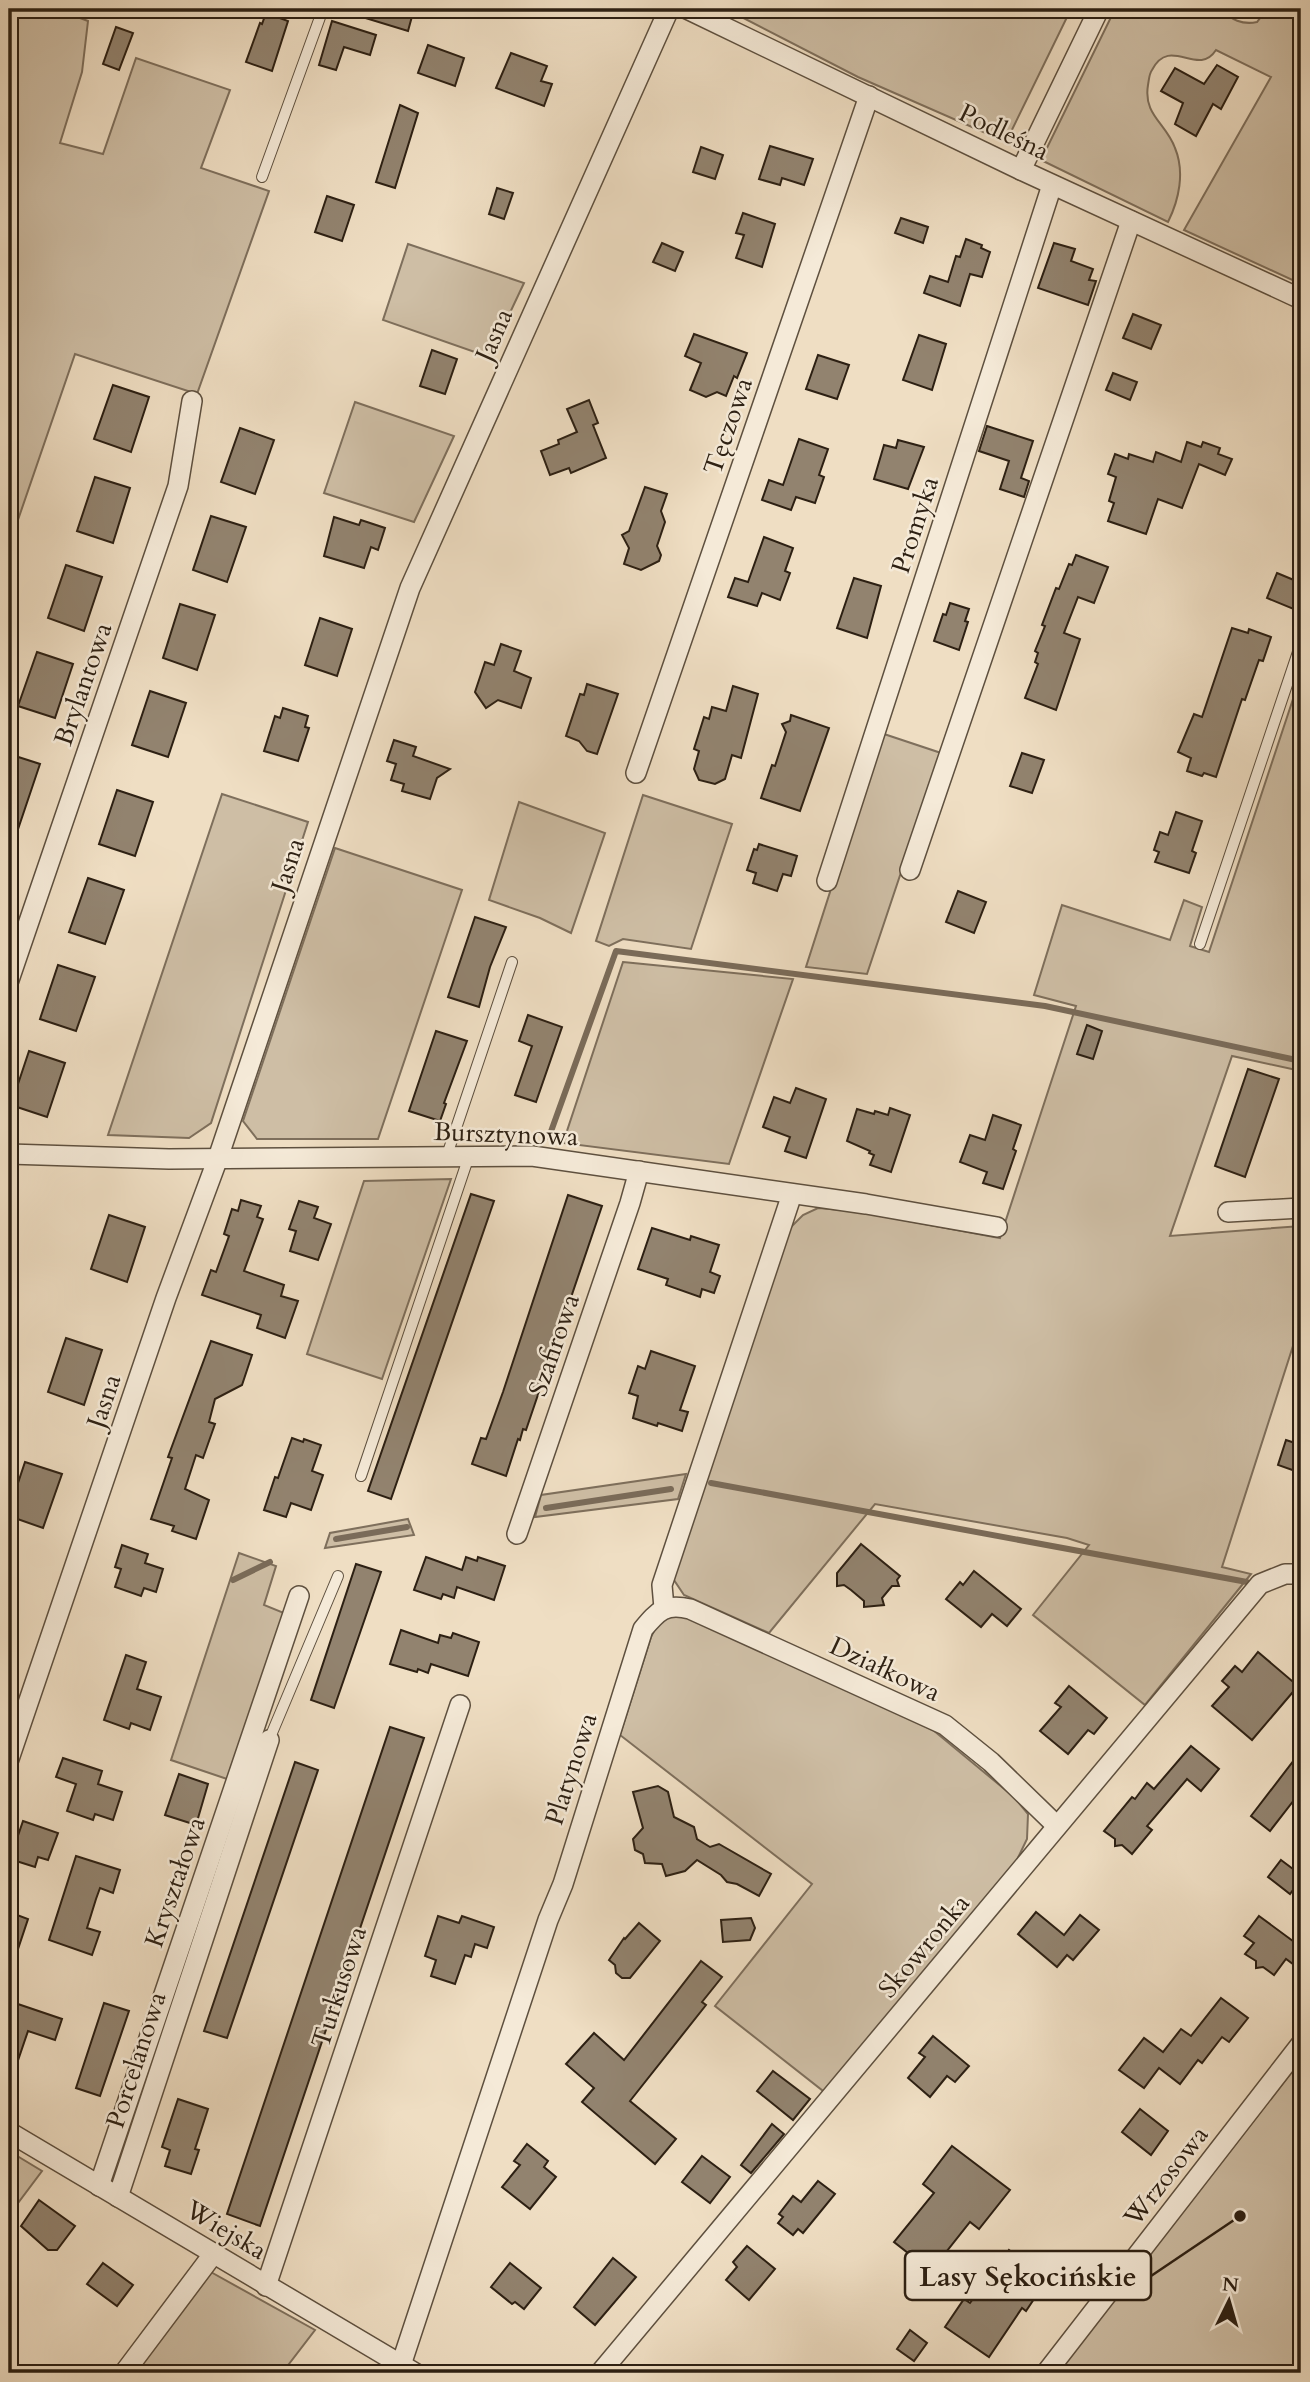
<svg xmlns="http://www.w3.org/2000/svg" width="1310" height="2382" font-family="Cardo,serif">
<style>
.green{fill:#cebea5;stroke:#7e6f5c;stroke-width:2}
.lines{fill:none;stroke-linecap:round;stroke-linejoin:round}
.stream{stroke:#7a6b59;stroke-width:6}
.building{fill:#92836f;stroke:#2d2013;stroke-width:2}
.service-casing{stroke:#5e503f;stroke-width:12}
.minor-casing{stroke:#5e503f;stroke-width:22}
.service{stroke:#f5ead8;stroke-width:10}
.minor{stroke:#f5ead8;stroke-width:19}
.labels{text-anchor:middle;dominant-baseline:central;stroke-width:5;stroke-linejoin:round;paint-order:stroke}
.street-label{font-size:26px;fill:#2d2013;stroke:#f5ead8}
.leader{fill:none;stroke:#2d2013;stroke-width:2.5}
.callout-dot{fill:#2d2013;stroke:#f5ead8;stroke-width:2.5}
.callout{fill:#f5ead8;stroke:#2d2013;stroke-width:2.5}
.callout-label{font-size:28px;text-anchor:middle;font-weight:bold;fill:#2d2013}
</style>
<rect width="100%" height="100%" fill="#efdec3"/>
<filter id="stains"><feTurbulence type="fractalNoise" baseFrequency=".00286" numOctaves="4"/><feColorMatrix values="0 0 0 0 .2 0 0 0 0 .09 0 0 0 0 .02 0 0 0 .5 -.17"/></filter>
<radialGradient id="worn" r=".72"><stop offset=".6" stop-color="#630" stop-opacity="0"/><stop offset="1" stop-color="#630" stop-opacity=".3"/></radialGradient>
<!-- green -->
<g class="green">
<path d="M9 9H56L88 21 82 72 60 143 103 154 136 58 230 90 201 168 269 191 197 394 75 354 9 546Z"/>
<path d="M726 9H1071L1006 142 858 77Z"/>
<path d="M1115 9H1222C1230 20 1243 25 1257 22L1267 9H1301V284L1184 230 1271 77 1216 50C1198 78 1170 35 1152 70 1149 74 1149 80 1148 85 1143 115 1166 123 1175 148 1185 172 1179 200 1168 222L1041 160Z"/>
<path d="M408 244 524 283 489 357 383 320Z"/>
<path d="M355 402 454 436 414 522 324 493Z"/>
<path d="M1301 675V1071L1232 1056 1170 1236 1301 1226V1321L1222 1567 1251 1574 1145 1705 1033 1615 1089 1545 1067 1538 875 1504 769 1633 684 1595 672 1577 790 1228 803 1215 818 1208 855 1211 1000 1238 1076 1006 1034 995 1062 905 1170 940 1184 900 1202 907 1190 946 1209 952Z"/>
<path d="M881 733 941 753 867 974 806 967Z"/>
<path d="M222 794 308 822 211 1123 189 1138 108 1135Z"/>
<path d="M643 795 732 824 691 949 623 939 609 946 596 941Z"/>
<path d="M519 802 605 833 571 933 540 918 489 900Z"/>
<path d="M335 848 462 890 378 1139H257L243 1121Z"/>
<path d="M623 962 793 979 729 1164 563 1143Z"/>
<path d="M451 1179 382 1379 307 1354 364 1181Z"/>
<path d="M686 1474 678 1499 535 1517 541 1495Z"/>
<path d="M408 1519 414 1535 325 1548 330 1533Z"/>
<path d="M239 1553 276 1566 264 1605 284 1613 227 1779 171 1760Z"/>
<path d="M675 1614H692L933 1730 1014 1797 1028 1814 1027 1839 1015 1864 827 2094 715 2006 812 1884 620 1735 651 1637 658 1623Z"/>
<path d="M1301 2060V2373H1057Z"/>
<path d="M9 2151 42 2171 9 2215Z"/>
<path d="M209 2271 315 2330 282 2373H133Z"/>
</g>
<g class="lines">
<!-- stream -->
<g class="stream">
<path d="M549 1137 616 951 1045 1006 1301 1061"/>
<path d="M711 1483 1247 1582"/>
<path d="M546 1508 671 1489"/>
<path d="M336 1539 407 1527"/>
<path d="M233 1580 270 1562"/>
</g>
</g>
<!-- building -->
<g class="building">
<path d="M349 9H414L408 31 349 13Z"/>
<path d="M266 13 288 21 272 71 246 62 260 23 262 24Z"/>
<path d="M332 21 376 35 370 55 344 47 336 70 319 65Z"/>
<path d="M116 27 133 33 119 70 103 64Z"/>
<path d="M428 45 464 58 455 86 418 73Z"/>
<path d="M511 53 547 66 541 81 552 84 544 106 496 88Z"/>
<path d="M1217 65 1238 77 1221 109 1213 104 1196 136 1175 124 1183 103 1161 91 1175 68 1204 84Z"/>
<path d="M400 105 418 113 395 188 376 182Z"/>
<path d="M770 146 813 159 804 185 782 178 780 185 759 179Z"/>
<path d="M701 147 723 155 715 179 693 172Z"/>
<path d="M497 188 513 193 504 219 489 214Z"/>
<path d="M327 196 354 205 342 241 315 232Z"/>
<path d="M743 213 775 224 762 267 736 258 744 235 736 233Z"/>
<path d="M901 218 928 227 923 243 895 233Z"/>
<path d="M966 239 982 245 981 248 990 252 982 277 970 274 960 306 924 293 930 276 948 282 956 256 960 257Z"/>
<path d="M662 243 683 252 675 271 653 262Z"/>
<path d="M1054 243 1075 249 1071 261 1093 269 1089 280 1096 281 1088 305 1038 288Z"/>
<path d="M1133 314 1161 325 1151 349 1123 338Z"/>
<path d="M694 334 747 353 737 378 734 376 726 396 717 392 706 397 690 390 701 363 685 356Z"/>
<path d="M919 335 946 344 932 390 903 380Z"/>
<path d="M432 350 457 359 445 394 420 386Z"/>
<path d="M818 355 849 365 837 399 806 389Z"/>
<path d="M1113 373 1137 382 1130 400 1106 390Z"/>
<path d="M113 385 149 397 131 452 94 439Z"/>
<path d="M589 400 598 423 593 425 606 458 571 473 569 468 550 475 541 451 559 444 558 440 577 432 567 409Z"/>
<path d="M987 426 1033 441 1021 478 1029 481 1024 497 1000 489 1009 461 979 451Z"/>
<path d="M240 428 274 440 255 494 221 482Z"/>
<path d="M799 439 828 449 819 475 824 477 815 503 796 497 791 510 762 500 769 480 783 485Z"/>
<path d="M898 440 924 447 908 489 874 479 884 445 896 448Z"/>
<path d="M1187 442 1201 447 1203 442 1220 448 1218 454 1232 459 1225 475 1199 464 1182 508 1158 499 1146 534 1108 521 1114 503 1109 501 1116 477 1108 474 1115 454 1128 459 1129 454 1153 462 1156 452 1181 462Z"/>
<path d="M95 477 130 488 113 543 77 531Z"/>
<path d="M645 487 667 494 661 511 665 522 657 546 661 555 659 561 641 570 624 564 629 548 622 535 629 531Z"/>
<path d="M211 516 246 527 227 582 193 570Z"/>
<path d="M334 517 359 525 361 520 385 528 378 550 371 547 364 568 324 556Z"/>
<path d="M764 537 793 548 785 571 790 573 780 600 762 593 757 606 728 597 735 578 748 582Z"/>
<path d="M1076 555 1108 567 1094 603 1078 597 1064 633 1080 639 1056 710 1025 698 1038 664 1035 662 1038 653 1035 651 1045 626 1042 625 1056 588 1059 589 1069 564 1072 565Z"/>
<path d="M66 565 102 577 84 631 48 618Z"/>
<path d="M1277 573 1301 583V598L1296 610 1267 598Z"/>
<path d="M854 578 881 586 867 638 837 628Z"/>
<path d="M950 603 969 609 965 621 968 622 959 650 934 641 943 614 946 615Z"/>
<path d="M180 604 215 615 197 670 163 658Z"/>
<path d="M320 618 352 629 337 676 305 665Z"/>
<path d="M1232 628 1248 633 1249 629 1271 637 1263 661 1259 660 1245 700 1242 699 1216 777 1204 773 1202 776 1187 771 1191 758 1178 752 1194 714 1202 717Z"/>
<path d="M501 644 521 651 514 671 531 678 521 708 498 700 486 708 475 692 485 662 494 665Z"/>
<path d="M37 652 73 664 55 718 18 706Z"/>
<path d="M587 684 618 694 597 754 587 751 579 741 566 736 580 694 584 695Z"/>
<path d="M733 686 758 694 741 758 732 755 725 779 715 784 699 780 694 769 699 751 694 749 704 717 709 719 712 707 726 711Z"/>
<path d="M150 691 186 703 168 757 132 745Z"/>
<path d="M283 708 308 716 305 727 309 728 298 761 264 751 275 716 280 718Z"/>
<path d="M791 715 829 728 800 811 761 798 772 765 775 766 786 732 782 724 790 721Z"/>
<path d="M394 740 416 747 413 756 450 769 437 778 430 799 402 791 404 784 391 780 396 764 387 761Z"/>
<path d="M1022 753 1044 760 1032 793 1010 786Z"/>
<path d="M9 754 40 764 12 847 9 846Z"/>
<path d="M117 790 153 802 135 856 99 844Z"/>
<path d="M1176 812 1202 821 1192 851 1196 853 1189 873 1155 862 1159 852 1154 850 1160 832 1168 835Z"/>
<path d="M759 844 797 856 791 876 783 874 777 891 753 883 756 873 747 870 754 849 757 850Z"/>
<path d="M88 878 124 890 105 944 69 932Z"/>
<path d="M958 891 986 902 974 933 946 922Z"/>
<path d="M475 917 506 927 490 967 479 1007 448 997Z"/>
<path d="M58 965 95 977 76 1031 40 1019Z"/>
<path d="M528 1015 562 1027 536 1102 515 1095 532 1046 519 1041Z"/>
<path d="M1087 1025 1102 1031 1093 1059 1077 1054Z"/>
<path d="M436 1031 467 1041 444 1103 446 1104 440 1121 409 1111Z"/>
<path d="M29 1051 65 1063 47 1117 11 1105Z"/>
<path d="M1248 1069 1279 1079 1245 1177 1215 1166Z"/>
<path d="M796 1088 826 1099 806 1158 785 1151 790 1137 763 1127 774 1097 790 1103Z"/>
<path d="M890 1108 910 1115 891 1172 870 1165 874 1155 869 1153 870 1151 847 1141 857 1109 874 1114 875 1111 888 1115Z"/>
<path d="M993 1115 1021 1125 1013 1149 1016 1151 1003 1189 983 1183 987 1172 960 1162 970 1135 985 1140Z"/>
<path d="M471 1194 494 1201 391 1499 368 1491Z"/>
<path d="M568 1195 602 1206 526 1430 523 1429 520 1440 518 1439 506 1476 472 1464 481 1438 486 1439 503 1392Z"/>
<path d="M241 1200 261 1206 257 1217 263 1219 244 1271 284 1285 281 1296 298 1301 285 1338 257 1328 261 1315 202 1295 211 1270 216 1272 229 1236 224 1234 232 1209 238 1211Z"/>
<path d="M299 1201 318 1207 314 1218 331 1224 318 1260 290 1251 296 1231 289 1229Z"/>
<path d="M109 1215 145 1227 127 1282 91 1269Z"/>
<path d="M652 1228 690 1240 691 1236 719 1245 710 1272 720 1276 714 1293 702 1289 700 1297 666 1285 668 1279 638 1269Z"/>
<path d="M66 1338 102 1350 84 1405 48 1392Z"/>
<path d="M211 1341 252 1355 242 1385 215 1399 209 1422 215 1424 203 1458 196 1455 185 1489 209 1500 196 1539 172 1531 174 1526 151 1519 172 1458 168 1457Z"/>
<path d="M651 1351 695 1366 680 1410 688 1412 682 1431 658 1423 657 1426 633 1418 638 1396 629 1393 638 1366 645 1369Z"/>
<path d="M292 1438 303 1442 304 1439 321 1445 312 1471 323 1475 311 1510 291 1503 286 1517 264 1510 275 1477 278 1478Z"/>
<path d="M1286 1440 1301 1445V1473L1278 1465Z"/>
<path d="M25 1462 62 1474 43 1528 9 1516V1510Z"/>
<path d="M861 1544 900 1576 897 1580 899 1586H892L882 1598 884 1605 864 1607V1601L851 1590 844 1585 837 1586V1573Z"/>
<path d="M122 1545 148 1554 145 1563 163 1569 156 1592 144 1588 141 1596 115 1587 121 1569 115 1567Z"/>
<path d="M426 1557 462 1570 466 1557 477 1561 478 1557 505 1566 494 1600 457 1587 454 1598 443 1594 441 1599 414 1590Z"/>
<path d="M356 1564 381 1572 334 1708 311 1700Z"/>
<path d="M974 1571 1021 1609 1007 1626 992 1614 981 1627 946 1599 960 1582 963 1585Z"/>
<path d="M401 1630 438 1643 440 1635 451 1638 453 1633 479 1642 468 1676 431 1664 428 1673 418 1669 417 1672 390 1664Z"/>
<path d="M1258 1652 1298 1686 1252 1740 1212 1706 1229 1687 1222 1681 1235 1666 1242 1672Z"/>
<path d="M126 1655 146 1662 137 1689 161 1697 150 1730 131 1723 129 1729 104 1720Z"/>
<path d="M1069 1686 1107 1718 1094 1734 1088 1730 1068 1754 1040 1731 1061 1707 1055 1703Z"/>
<path d="M390 1727 424 1738 260 2226 227 2214Z"/>
<path d="M1191 1746 1219 1769 1201 1791 1187 1779 1147 1826 1152 1830 1132 1854 1122 1845 1115 1846V1839L1104 1831 1132 1797 1135 1799 1147 1783 1154 1789Z"/>
<path d="M1301 1751V1791L1270 1831 1251 1816Z"/>
<path d="M63 1758 102 1771 98 1784 122 1792 113 1820 95 1814 93 1820 67 1811 76 1784 56 1777Z"/>
<path d="M295 1762 318 1770 227 2038 204 2031Z"/>
<path d="M179 1774 208 1784 196 1825 165 1815Z"/>
<path d="M658 1786 668 1792 674 1817 694 1827 697 1839 710 1847 719 1844 771 1874 759 1896 737 1884 727 1882 721 1875 697 1860 685 1871 666 1876 662 1864 645 1863 643 1854 635 1850 633 1839 643 1828 633 1792Z"/>
<path d="M23 1821 58 1833 48 1860 38 1857 35 1867 10 1859Z"/>
<path d="M76 1856 120 1870 113 1893 100 1888 96 1899 87 1928 100 1932 92 1955 49 1940Z"/>
<path d="M1281 1860 1301 1875V1879L1290 1894 1268 1877Z"/>
<path d="M9 1912 28 1919 12 1967 9 1966Z"/>
<path d="M1036 1912 1064 1935 1080 1915 1099 1930 1073 1960 1067 1955 1057 1967 1018 1934Z"/>
<path d="M438 1916 459 1923 462 1916 494 1927 487 1948 475 1944 471 1957 465 1955 455 1984 431 1976 436 1960 425 1956Z"/>
<path d="M1259 1916 1301 1947V1970L1286 1959 1274 1975 1263 1967 1256 1968V1961L1245 1954 1254 1943 1244 1936Z"/>
<path d="M751 1918 755 1928 750 1940 723 1942 721 1920Z"/>
<path d="M639 1923 660 1941 630 1978H622L616 1973 615 1965 609 1960 624 1938 625 1939Z"/>
<path d="M701 1961 722 1977 702 2002 706 2005 630 2101 676 2139 655 2164 582 2102 594 2088 566 2064 594 2033 624 2060Z"/>
<path d="M1221 1998 1248 2018 1229 2042 1222 2037 1202 2063 1198 2060 1180 2084 1159 2068 1144 2088 1119 2070 1144 2038 1163 2052 1181 2029 1191 2036Z"/>
<path d="M9 2001 62 2019 55 2040 28 2031 12 2078 9 2077Z"/>
<path d="M104 2003 129 2011 100 2096 76 2088Z"/>
<path d="M933 2036 969 2066 955 2082 947 2076 930 2097 908 2078 925 2057 919 2053Z"/>
<path d="M773 2071 810 2099 793 2120 757 2091Z"/>
<path d="M178 2099 208 2109 195 2149 199 2150 191 2174 165 2166 170 2150 162 2147Z"/>
<path d="M1140 2109 1168 2131 1151 2155 1122 2132Z"/>
<path d="M772 2124 784 2134 751 2173 741 2165Z"/>
<path d="M527 2144 548 2161 544 2167 556 2177 530 2209 502 2187 520 2165 514 2161Z"/>
<path d="M952 2146 1010 2190 979 2229 970 2222 931 2271 894 2242 934 2193 923 2184Z"/>
<path d="M702 2156 730 2177 710 2203 682 2182Z"/>
<path d="M818 2181 835 2194 803 2233 798 2229 793 2235 778 2223 783 2217 779 2214 793 2196 801 2202Z"/>
<path d="M39 2200 75 2226 57 2250H48L21 2226Z"/>
<path d="M747 2246 775 2269 749 2300 726 2280 737 2267 733 2262Z"/>
<path d="M1009 2250 1032 2266 1022 2281 1038 2293 1026 2311 1022 2308 989 2357 945 2327 964 2299 970 2303Z"/>
<path d="M613 2258 636 2277 595 2325 574 2307Z"/>
<path d="M103 2263 133 2285 117 2306 87 2284Z"/>
<path d="M510 2263 541 2288 524 2309 515 2302 512 2304 491 2287Z"/>
<path d="M910 2330 927 2343 914 2361 897 2349Z"/>
</g>
<g class="lines">
<defs>
<g id="service">
<path d="M262 177 323 9"/>
<path d="M1200 944 1301 643"/>
<path d="M447 1155 512 962"/>
<path d="M361 1476 469 1156"/>
<path d="M269 1740 338 1576"/>
</g>
<g id="minor">
<path d="M687 9 1021 170 1301 299"/>
<path d="M1021 170 1099 9"/>
<path d="M636 773 869 96"/>
<path d="M910 870 1131 221"/>
<path d="M827 881 1052 185"/>
<path d="M9 980 178 486 192 401"/>
<path d="M9 1154 169 1159 532 1156 866 1204 997 1227"/>
<path d="M1228 1212 1301 1208"/>
<path d="M517 1534 630 1203 639 1171"/>
<path d="M664 1608 662 1585 792 1194"/>
<path d="M9 1759 166 1298 218 1158 410 588 669 9"/>
<path d="M9 2132 415 2373"/>
<path d="M99 2186 299 1596"/>
<path d="M118 2197 269 1740"/>
<path d="M266 2286 460 1705"/>
<path d="M401 2365 548 1920 563 1884 643 1629C658 1611 665 1603 690 1609L945 1725 991 1762 1057 1826"/>
<path d="M124 2373 214 2253"/>
<path d="M600 2373 1260 1584 1285 1574H1301"/>
<path d="M1046 2373 1301 2044"/>
</g>
</defs>
<!-- service casing -->
<use href="#service" class="service-casing"/>
<!-- minor casing -->
<use href="#minor" class="minor-casing"/>
<!-- service -->
<use href="#service" class="service"/>
<!-- minor -->
<use href="#minor" class="minor"/>
</g>
<g class="labels">
<!-- street labels -->
<g class="street-label">
<text transform="translate(1004 132) rotate(26)">Podleśna</text>
<text transform="translate(494 335) rotate(-66)">Jasna</text>
<text transform="translate(728 426) rotate(-71)">Tęczowa</text>
<text transform="translate(915 525) rotate(-72)">Promyka</text>
<text transform="translate(83 684) rotate(-71)">Brylantowa</text>
<text transform="translate(288 865) rotate(-72)">Jasna</text>
<text transform="translate(506 1134) rotate(2)">Bursztynowa</text>
<text transform="translate(554 1345) rotate(-71)">Szafirowa</text>
<text transform="translate(104 1401) rotate(-71)">Jasna</text>
<text transform="translate(885 1669) rotate(25)">Działkowa</text>
<text transform="translate(571 1769) rotate(-72)">Platynowa</text>
<text transform="translate(175 1882) rotate(-71)">Kryształowa</text>
<text transform="translate(924 1946) rotate(-50)">Skowronka</text>
<text transform="translate(339 1987) rotate(-72)">Turkusowa</text>
<text transform="translate(136 2060) rotate(-72)">Porcelanowa</text>
<text transform="translate(1166 2176) rotate(-52)">Wrzosowa</text>
<text transform="translate(226 2230) rotate(31)">Wiejska</text>
</g>
</g>
<!-- callouts -->
<path class="leader" d="M1240 2216L1151 2276"/>
<circle class="callout-dot" cx="1240" cy="2216" r="7"/>
<rect class="callout" x="905" y="2251" width="246" height="49" rx="7"/>
<g class="callout-label">
<text x="1028" y="2286">Lasy Sękocińskie</text>
</g>
<!-- margin -->
<rect width="1310" height="2382" fill="none" stroke="#efdec3" stroke-width="35"/>
<rect x="10" y="10" width="1289" height="2361" fill="none" stroke="#2d2013" stroke-width="3.5"/>
<rect x="18" y="18" width="1275" height="2347" fill="none" stroke="#2d2013" stroke-width="2"/>
<!-- north arrow -->
<g transform="translate(1229 2301) rotate(5)" stroke="#f5ead8" stroke-width="5" paint-order="stroke">
<path d="M0-5L12 26L0 18L-12 26Z" fill="#2d2013"/>
<text y="-10" font-size="19" font-weight="bold" text-anchor="middle" fill="#2d2013">N</text>
</g>
<rect width="100%" height="100%" filter="url(#stains)"/>
<rect width="100%" height="100%" fill="url(#worn)"/>
</svg>
